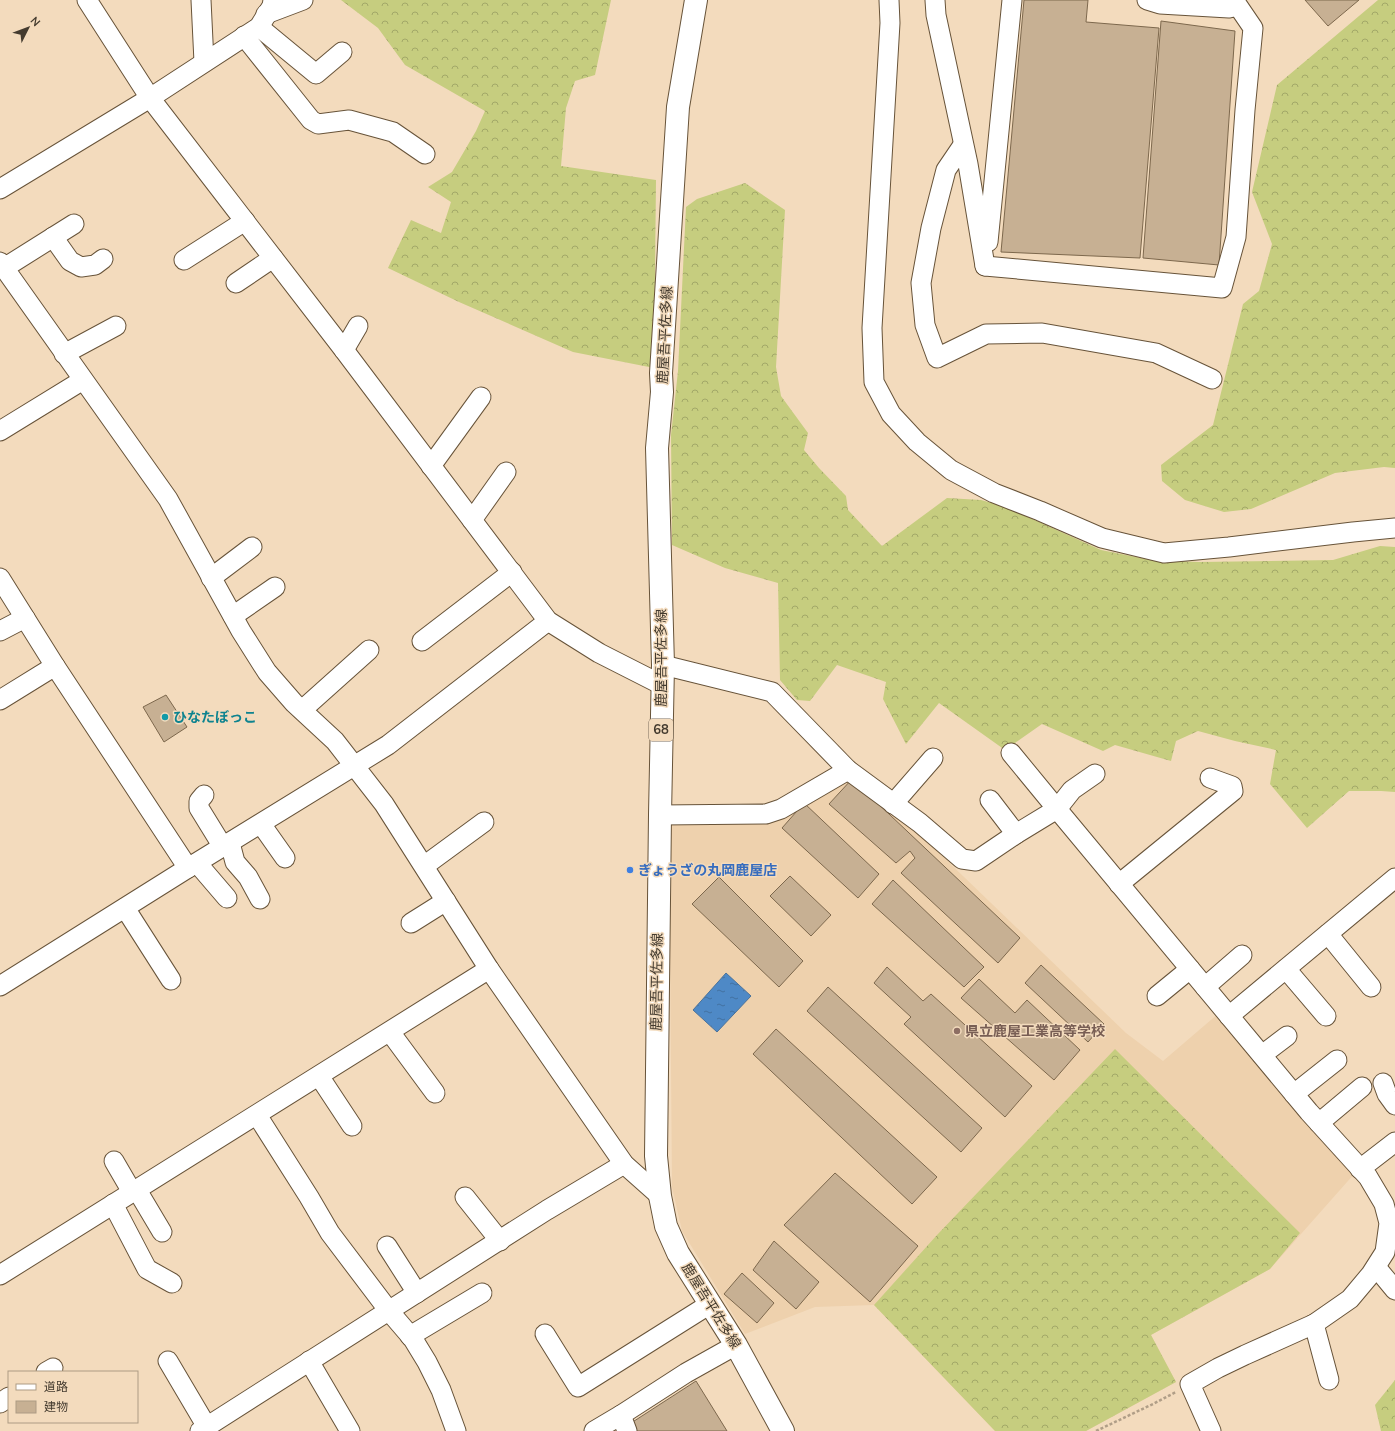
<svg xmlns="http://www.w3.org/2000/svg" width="1395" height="1431" font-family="'Nunito Sans','Noto Sans JP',sans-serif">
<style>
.built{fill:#eed1ad}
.forest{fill:url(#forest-crowns)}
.water{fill:url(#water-ripples);stroke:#4b7299}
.building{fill:#c7b093;stroke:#7d684d}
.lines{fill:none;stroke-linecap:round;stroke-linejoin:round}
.minor-casing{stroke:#675339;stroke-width:21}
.major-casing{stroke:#675339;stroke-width:24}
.path{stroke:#b09e87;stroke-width:2.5;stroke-dasharray:3 2;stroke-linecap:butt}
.minor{stroke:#fff;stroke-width:19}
.major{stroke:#fff;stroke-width:22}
.culture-dot{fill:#0f9aa8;stroke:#f3dbbd;stroke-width:1.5}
.shop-dot{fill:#3f7fe0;stroke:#f3dbbd;stroke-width:1.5}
.education-dot{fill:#8d6e63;stroke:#f3dbbd;stroke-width:1.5}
.labels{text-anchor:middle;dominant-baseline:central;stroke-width:3;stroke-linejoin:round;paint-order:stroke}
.shield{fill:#f3dbbd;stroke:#786b5a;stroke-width:1}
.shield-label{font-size:13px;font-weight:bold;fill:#443b2f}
.street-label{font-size:14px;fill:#443b2f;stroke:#f3dbbd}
.culture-label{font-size:14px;font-weight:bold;fill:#0d838f;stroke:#f3dbbd;text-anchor:start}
.shop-label{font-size:14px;font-weight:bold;fill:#366cbe;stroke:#f3dbbd;text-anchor:start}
.education-label{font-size:14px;font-weight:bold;fill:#785e54;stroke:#f3dbbd;text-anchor:start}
</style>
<defs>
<pattern id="forest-crowns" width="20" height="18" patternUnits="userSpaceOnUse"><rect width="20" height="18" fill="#c6cd7f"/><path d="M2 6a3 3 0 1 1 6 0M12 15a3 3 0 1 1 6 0" fill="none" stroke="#a2a868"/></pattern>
<pattern id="water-ripples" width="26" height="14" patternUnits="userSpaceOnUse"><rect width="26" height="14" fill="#4e89c6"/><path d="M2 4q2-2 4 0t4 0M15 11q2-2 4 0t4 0" fill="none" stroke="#4271a1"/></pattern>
</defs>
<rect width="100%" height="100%" fill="#f3dbbd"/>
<!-- built -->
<path class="built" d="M855 772 1126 1033 1163 1061 1219 1013 1355 1173 1270 1269 1151 1335 1176 1382 1086 1431H995L874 1305 815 1307 745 1334 682 1231 672 1187 669 821 745 823 794 814Z"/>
<!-- forest -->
<g class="forest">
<path d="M341 0H611L595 75 575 81 566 108 561 166 656 180 654 368 573 352 459 302 388 268 411 220 441 233 451 202 428 187 452 172 476 131 485 111 405 65 378 28Z"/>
<path d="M1378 0H1395V468L1384 467 1335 473 1251 509 1224 512 1185 500 1162 481 1161 465 1213 425 1243 304 1259 291 1272 244 1252 192 1277 85Z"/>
<path d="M745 183 785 210 776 367 781 396 808 433 804 450 819 468 846 496 848 510 882 546 947 498 981 500 1006 507 1101 550 1151 560 1199 562 1333 560 1380 546 1395 547V792L1381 791H1349L1307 828 1270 784 1276 750 1235 741 1198 731 1176 741 1171 761 1115 745 1103 751 1042 724 1005 750 939 703 906 744 883 699 886 682 837 665 810 701 797 700 780 680 778 583 725 568 672 545 671 435 678 371 686 207 697 199Z"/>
<path d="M1115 1049 1300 1233 1270 1269 1151 1335 1176 1382 1086 1431H995L874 1305 937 1235Z"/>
<path d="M1395 1380V1431H1381L1375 1405Z"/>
</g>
<!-- water -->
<path class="water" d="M726 973 751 996 717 1032 693 1010Z"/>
<!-- building -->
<g class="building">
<path d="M1024 0H1088L1086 22 1159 28 1140 258 1001 252Z"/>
<path d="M1305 0H1359L1328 26Z"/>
<path d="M1161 21 1235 31 1219 265 1143 258Z"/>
<path d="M166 695 187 727 164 742 143 707Z"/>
<path d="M852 779 1020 938 998 963 901 873 915 858 910 851 896 863 829 804Z"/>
<path d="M804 803 879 874 858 898 782 828Z"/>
<path d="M790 876 831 915 811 936 770 896Z"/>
<path d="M719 877 803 961 779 987 692 904Z"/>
<path d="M893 880 984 967 964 987 872 904Z"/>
<path d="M1041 965 1104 1024 1088 1042 1025 983Z"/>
<path d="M887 967 923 1001 931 994 1032 1086 1005 1117 904 1024 911 1017 874 983Z"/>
<path d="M979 979 1015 1013 1027 1000 1080 1050 1054 1080 961 998Z"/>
<path d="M828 987 982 1128 961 1152 807 1011Z"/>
<path d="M776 1029 937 1177 912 1204 753 1054Z"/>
<path d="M835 1173 918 1246 870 1302 784 1225Z"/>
<path d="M774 1241 819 1282 796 1309 753 1270Z"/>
<path d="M742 1273 774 1303 757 1323 724 1294Z"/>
<path d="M696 1381 727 1431H631L628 1425Z"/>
</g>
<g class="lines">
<defs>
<g id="minor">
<path d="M87 0 150 98 344 350 548 621 599 653 662 685"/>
<path d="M201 0 204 62"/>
<path d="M889 0 890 23 872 328 874 382 891 414 917 442 951 470 994 493 1040 511 1102 538 1164 553 1229 547 1353 532 1395 528"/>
<path d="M935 0 936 15 968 164 985 266"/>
<path d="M266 14 303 0"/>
<path d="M259 27 316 74 342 52"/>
<path d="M244 36 311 120 318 124 349 120 393 132 425 154"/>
<path d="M963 145 946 170 931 228 921 283 925 325 937 358 986 334 1042 333 1156 353 1212 379"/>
<path d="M0 189 150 98 259 27 272 6 273 0"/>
<path d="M53 237 70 261 81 267 95 265 103 259"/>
<path d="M988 242 1012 0"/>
<path d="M184 260 245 221"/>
<path d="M0 262 168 499 241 631 267 672 294 703 335 741 384 804 489 969 624 1164 660 1196"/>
<path d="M985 266 1222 288 1236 237 1245 110 1253 28 1238 6 1229 8 1160 4 1147 0"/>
<path d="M4 268 74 224"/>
<path d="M236 283 273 258"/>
<path d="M344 350 358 326"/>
<path d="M64 354 116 326"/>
<path d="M0 431 83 380"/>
<path d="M431 466 481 397"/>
<path d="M472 520 506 472"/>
<path d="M0 578 55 666 188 868"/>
<path d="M211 578 252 547"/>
<path d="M233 616 275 587"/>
<path d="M0 631 25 618"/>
<path d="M422 641 512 572"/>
<path d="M663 665 772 692 848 770 920 823 962 859 976 861 1016 834 1057 809 1309 1112 1368 1177 1384 1204 1389 1223 1385 1252 1371 1274 1350 1299 1314 1324 1245 1355 1218 1368 1190 1384 1211 1431"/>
<path d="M0 700 55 666"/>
<path d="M302 710 369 650"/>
<path d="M1011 753 1057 809 1072 790 1095 774"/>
<path d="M204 795 199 801V808L223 847"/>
<path d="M990 800 1016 834"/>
<path d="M893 804 933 758"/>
<path d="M660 815 766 814 781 809 848 770"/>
<path d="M261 824 285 858"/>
<path d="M230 843 235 862 248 877 260 899"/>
<path d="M197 863 227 898"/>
<path d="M424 866 484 822"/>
<path d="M1119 884 1233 791 1232 786 1210 778"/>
<path d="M125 908 171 980"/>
<path d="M411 923 446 901"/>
<path d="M1328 934 1371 987"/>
<path d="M1286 969 1326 1016"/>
<path d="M0 986 188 868 388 745 548 621"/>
<path d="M1205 987 1242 955"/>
<path d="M1157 996 1190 969"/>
<path d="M1229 1016 1395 878"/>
<path d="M390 1032 435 1093"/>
<path d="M1262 1055 1287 1036"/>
<path d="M319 1076 352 1126"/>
<path d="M1383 1083 1387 1094 1395 1105"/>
<path d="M1294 1094 1337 1060"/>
<path d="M257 1115 309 1197 330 1233 389 1311 413 1339 427 1362 441 1390 456 1431"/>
<path d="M1319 1123 1362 1087"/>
<path d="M114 1161 132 1192"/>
<path d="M1360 1169 1395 1142"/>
<path d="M137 1190 162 1232"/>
<path d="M465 1197 500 1241"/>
<path d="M113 1204 147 1269 172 1283"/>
<path d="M387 1246 417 1293"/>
<path d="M1376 1267 1395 1290"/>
<path d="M0 1275 489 969"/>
<path d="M1314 1324 1329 1380"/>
<path d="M545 1334 578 1387 710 1304"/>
<path d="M410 1336 482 1293"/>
<path d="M168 1361 207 1427"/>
<path d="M309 1361 350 1431"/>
<path d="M46 1372 53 1368"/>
<path d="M0 1403 9 1397"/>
<path d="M621 1415 627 1431"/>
<path d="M200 1431 547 1210 624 1164"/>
<path d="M594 1431 621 1415 686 1373 736 1345"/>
</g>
<path id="major" d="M696 0 678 107 661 373 662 392 657 448 663 665 660 815 656 1156 660 1196 666 1226 678 1253 736 1345 783 1431"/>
</defs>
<!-- minor casing -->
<use href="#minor" class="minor-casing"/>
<!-- major casing -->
<use href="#major" class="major-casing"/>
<!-- path -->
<path class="path" d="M1096 1431 1153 1404 1176 1392"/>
<!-- minor -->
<use href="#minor" class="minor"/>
<!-- major -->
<use href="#major" class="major"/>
</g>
<!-- markers -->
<circle class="culture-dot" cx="165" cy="717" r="4"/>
<circle class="shop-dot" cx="630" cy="870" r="4"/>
<circle class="education-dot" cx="957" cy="1031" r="4"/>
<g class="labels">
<!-- shield labels -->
<rect class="shield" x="649" y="719" width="24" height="22" rx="3"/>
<g class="shield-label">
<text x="661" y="730">68</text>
</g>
<!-- street labels -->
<g class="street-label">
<text transform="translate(665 335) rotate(-87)">鹿屋吾平佐多線</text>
<text transform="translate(661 658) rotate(-90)">鹿屋吾平佐多線</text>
<text transform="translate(657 982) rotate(-89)">鹿屋吾平佐多線</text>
<text transform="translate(711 1306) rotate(58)">鹿屋吾平佐多線</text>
</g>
<!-- culture labels -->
<g class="culture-label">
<text x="173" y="717">ひなたぼっこ</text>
</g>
<!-- shop labels -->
<g class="shop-label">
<text x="638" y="870">ぎょうざの丸岡鹿屋店</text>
</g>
<!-- education labels -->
<g class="education-label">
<text x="965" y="1031">県立鹿屋工業高等学校</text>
</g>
</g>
<!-- legend -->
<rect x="8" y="1371" width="130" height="52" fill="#f3dbbd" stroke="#ad9b84"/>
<rect x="16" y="1384" width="20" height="6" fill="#ffffff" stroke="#ad9b84"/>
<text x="44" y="1391" font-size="12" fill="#443b2f">道路</text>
<rect x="16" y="1401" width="20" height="12" fill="#c7b093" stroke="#ad9b84"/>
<text x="44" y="1411" font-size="12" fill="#443b2f">建物</text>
<!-- north arrow -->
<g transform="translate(28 28) rotate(48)" stroke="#f3dbbd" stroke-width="3" paint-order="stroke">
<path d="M0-3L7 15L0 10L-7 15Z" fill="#443b2f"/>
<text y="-6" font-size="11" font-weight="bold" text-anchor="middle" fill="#443b2f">N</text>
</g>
</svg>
